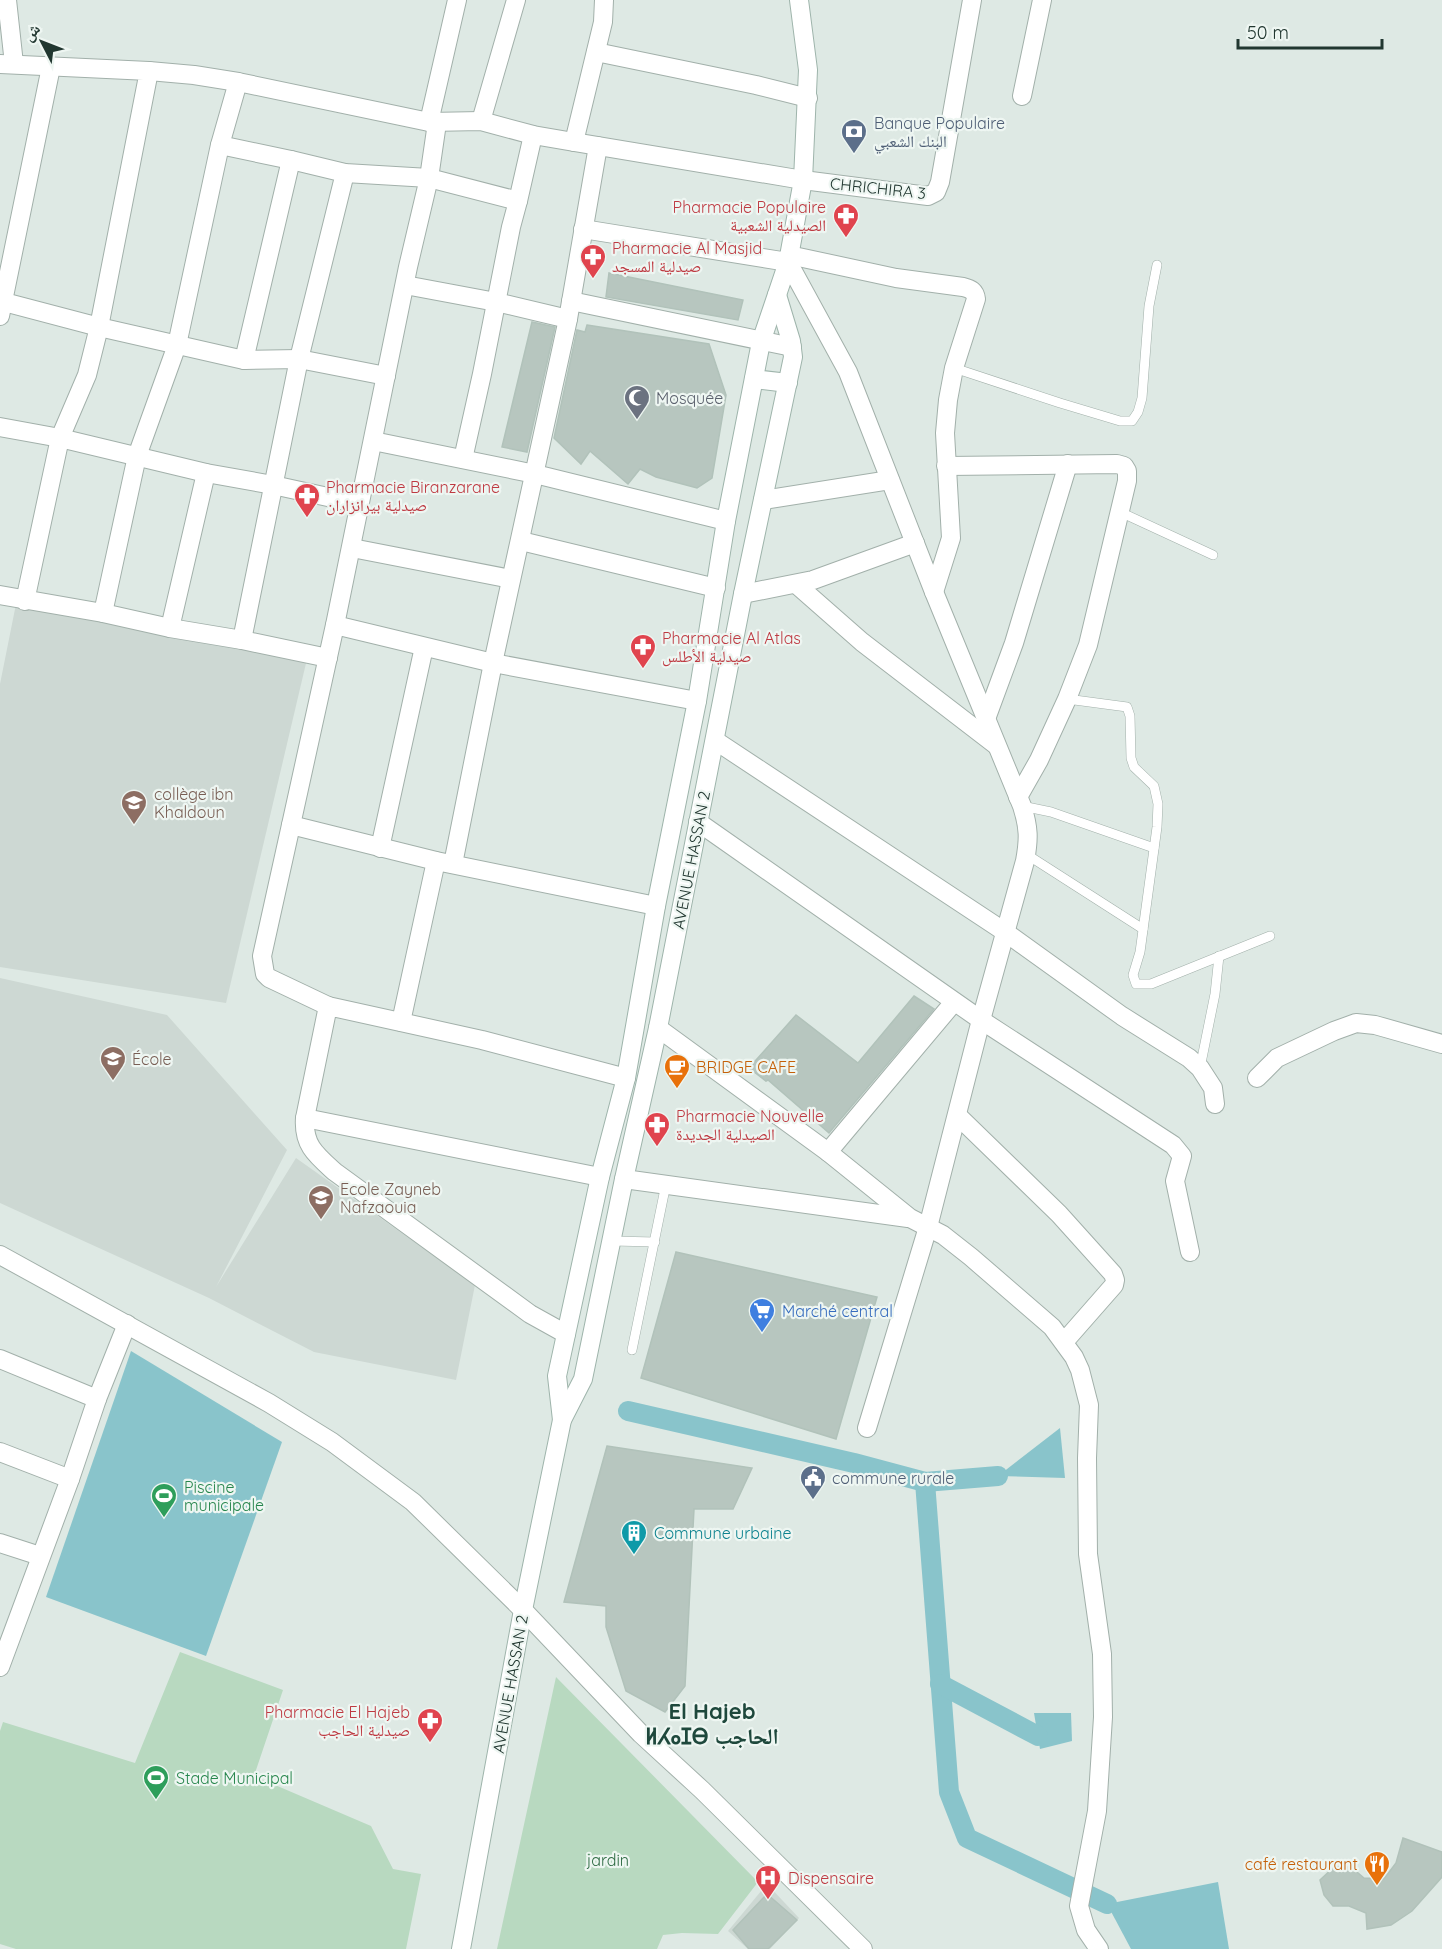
<svg xmlns="http://www.w3.org/2000/svg" width="1442" height="1949" font-family="Quicksand,'Noto Naskh Arabic','Noto Sans Tifinagh',sans-serif">
<style>
.built{fill:#cdd8d3}
.green{fill:#b8d9c0}
.water{fill:#89c4cb}
.lines{fill:none;stroke-linecap:round;stroke-linejoin:round}
.canal{stroke:#89c4cb;stroke-width:20}
.building{fill:#b7c6bf;stroke:#b1c2ba;stroke-width:1.5}
.lane-casing{stroke:#a2b0aa;stroke-width:10}
.street-casing{stroke:#a2b0aa;stroke-width:20}
.secondary-casing{stroke:#9eb4ab;stroke-width:20}
.lane{stroke:#fff;stroke-width:9}
.street{stroke:#fff;stroke-width:18}
.secondary{stroke:#fff;stroke-width:18}
.labels{text-anchor:middle;dominant-baseline:central;stroke-width:4.5;stroke-linejoin:round;paint-order:stroke}
.service-label{font-size:16px;fill:#4e5e75;stroke:#eef6f2;text-anchor:start}
.street-label{font-size:16px;fill:#213730;stroke:#eef6f2}
.health-label{font-size:16px;fill:#be3a42;stroke:#eef6f2;text-anchor:start}
.worship-label{font-size:16px;fill:#5b616d;stroke:#eef6f2;text-anchor:start}
.education-label{font-size:16px;fill:#785e54;stroke:#eef6f2;text-anchor:start}
.food-label{font-size:16px;fill:#c56008;stroke:#eef6f2;text-anchor:start}
.shop-label{font-size:16px;fill:#366cbe;stroke:#eef6f2;text-anchor:start}
.leisure-label{font-size:16px;fill:#27864d;stroke:#eef6f2;text-anchor:start}
.culture-label{font-size:16px;fill:#0d838f;stroke:#eef6f2;text-anchor:start}
.park-label{font-size:16px;fill:#2e6b43;stroke:#eef6f2}
.district-label{font-size:22px;font-weight:bold;fill:#1e483c;stroke:#eef6f2}
</style>
<rect width="100%" height="100%" fill="#dee9e4"/>
<!-- built -->
<g class="built">
<path d="M16 604 307 659 226 1003 0 967V684Z"/>
<path d="M0 978 167 1015 287 1150 216 1287 296 1158 475 1285 456 1380 314 1352 209 1298 0 1203Z"/>
<path d="M767 1884 799 1918 770 1949H748L728 1931Z"/>
</g>
<!-- green -->
<g class="green">
<path d="M180 1652 283 1690 254 1776 371 1826 393 1869 421 1874 406 1949H16L0 1944V1731L3 1722 135 1763Z"/>
<path d="M556 1677 758 1882 718 1934 682 1933 663 1935 657 1949H497Z"/>
</g>
<!-- water -->
<g class="water">
<path d="M131 1351 282 1442 206 1656 46 1597Z"/>
<path d="M1060 1428 1065 1478 998 1476Z"/>
<path d="M1034 1713H1071L1072 1741 1040 1749Z"/>
<path d="M1218 1882 1229 1949H1131L1107 1904Z"/>
</g>
<g class="lines">
<!-- canal -->
<g class="canal">
<path d="M628 1411 854 1463 925 1482 998 1476"/>
<path d="M925 1482 949 1792 967 1838 1107 1904"/>
<path d="M940 1684 1038 1736"/>
</g>
</g>
<!-- building -->
<g class="building">
<path d="M609 273 743 300 738 320 606 297Z"/>
<path d="M532 322 555 327 527 452 502 447Z"/>
<path d="M587 325 709 344 726 395 712 478 697 488 656 477 640 469 628 484 590 451 581 464 554 438 577 330 585 332Z"/>
<path d="M914 996 934 1009 829 1133 768 1080 766 1081 749 1068 796 1015 858 1063Z"/>
<path d="M676 1252 877 1297 836 1439 641 1378Z"/>
<path d="M607 1446 752 1468 733 1509H694L685 1686 665 1712 626 1691 606 1627V1606L564 1602Z"/>
<path d="M1403 1838 1442 1852V1877L1412 1911 1391 1925 1367 1929 1366 1913 1349 1906H1333L1324 1895 1320 1880 1334 1867H1351L1364 1878 1384 1879 1396 1863Z"/>
<path d="M767 1894 797 1920 768 1949H749L733 1930Z"/>
</g>
<g class="lines">
<defs>
<g id="lane">
<path d="M954 368 1060 403 1120 421H1132L1138 412 1142 398 1149 306 1157 265"/>
<path d="M1120 512 1213 555"/>
<path d="M1067 699 1127 707 1130 716 1131 758 1134 767 1154 786 1158 804 1157 827 1140 952 1133 975 1136 984H1151L1270 936"/>
<path d="M1022 806 1051 812 1154 848"/>
<path d="M1026 854 1143 929"/>
<path d="M1200 1068 1215 994 1219 956"/>
<path d="M613 1241 655 1242"/>
<path d="M632 1350 666 1184"/>
</g>
<g id="street">
<path d="M7 0 14 64"/>
<path d="M596 52 756 85 808 98"/>
<path d="M0 64 149 71 99 327 87 375 60 438 25 601"/>
<path d="M149 71 194 75 238 82 429 122 481 121 533 135 574 142 803 180 928 196 936 192 940 182 972 0"/>
<path d="M1022 96 1042 0"/>
<path d="M481 121 516 0"/>
<path d="M429 122 457 0"/>
<path d="M574 142 603 22 604 0"/>
<path d="M220 145 291 160 345 173 429 178 518 201 511 227 482 374 463 459"/>
<path d="M518 201 533 135"/>
<path d="M583 229 788 262 848 372 934 592 1022 806C1029 828 1029 839 1025 861L981 1020 928 1227 867 1428"/>
<path d="M789 255 896 278 963 287C971 289 975 291 976 299L954 368 948 400 945 433 951 538 934 592"/>
<path d="M405 285 496 302 568 319"/>
<path d="M0 301 99 327 244 360 299 359 386 376"/>
<path d="M571 301 792 347"/>
<path d="M0 316 51 67"/>
<path d="M244 360 291 160"/>
<path d="M0 427 60 438 206 473 273 485 360 504"/>
<path d="M373 441 535 474 726 521"/>
<path d="M946 466 1117 464 1124 466 1127 471V481L1088 645 1067 699 1039 760 1018 797"/>
<path d="M763 500 890 480"/>
<path d="M521 541 716 588"/>
<path d="M352 548 511 579"/>
<path d="M796 584 862 642 996 745"/>
<path d="M743 594 813 580 915 543"/>
<path d="M0 595 103 613 170 628 242 640 299 359 345 173"/>
<path d="M103 613 137 456 177 345 220 145 238 82"/>
<path d="M335 625 408 267 429 178 437 123"/>
<path d="M170 628 206 473"/>
<path d="M242 640 328 658"/>
<path d="M986 719 1014 643 1068 464"/>
<path d="M716 741 1005 932 1122 1016 1189 1058 1200 1068 1213 1088 1215 1104"/>
<path d="M698 822 981 1020 1173 1145 1182 1156 1175 1181 1190 1252"/>
<path d="M291 825 335 625 493 663 697 701"/>
<path d="M380 848 424 647"/>
<path d="M453 864 493 663 568 319 598 146"/>
<path d="M328 1006 269 978 265 974 262 956 291 825 436 861 656 906"/>
<path d="M401 1022 436 861"/>
<path d="M658 1028 828 1152 910 1218 943 1235 971 1257 1052 1327 1074 1357 1080 1370 1089 1405 1087 1458 1088 1554 1102 1654 1103 1717 1097 1811 1079 1906 1086 1930 1099 1949"/>
<path d="M1257 1078 1277 1058 1334 1031 1356 1023 1375 1025 1442 1044"/>
<path d="M958 1116 1059 1214 1113 1274 1115 1280 1114 1285 1064 1342"/>
<path d="M305 1118 600 1177"/>
<path d="M828 1152 954 1002"/>
<path d="M624 1179 908 1218"/>
<path d="M0 1255 269 1403 332 1442 413 1502 523 1610 641 1734 702 1790 863 1949"/>
<path d="M566 1334 530 1314 335 1172C316 1155 303 1145 305 1118L328 1006 482 1040 626 1078"/>
<path d="M0 1359 97 1399 70 1479 0 1667"/>
<path d="M97 1399 127 1324"/>
<path d="M0 1452 70 1479"/>
<path d="M0 1543 40 1556"/>
</g>
<g id="secondary">
<path d="M754 379 788 383"/>
<path d="M562 1420 557 1376 600 1177 626 1078 656 906 697 701 726 521 761 342 788 262 803 180 808 70 799 0"/>
<path d="M461 1949 523 1610 562 1420 583 1379 624 1179 658 1028 743 594 793 357 791 341 777 295"/>
</g>
</defs>
<!-- lane casing -->
<use href="#lane" class="lane-casing"/>
<!-- street casing -->
<use href="#street" class="street-casing"/>
<!-- secondary casing -->
<use href="#secondary" class="secondary-casing"/>
<!-- lane -->
<use href="#lane" class="lane"/>
<!-- street -->
<use href="#street" class="street"/>
<!-- secondary -->
<use href="#secondary" class="secondary"/>
</g>
<!-- icons -->
<defs>
<symbol id="bank-pin" viewBox="-11 -11 22 30"><path d="M0 17L-7.5 6A9.5 9.5 0 1 1 7.5 6Z" fill="#5c6f8a" stroke="#eef6f2"/><path d="M-6-4H6V4H-6ZM0-2.3a2.3 2.3 0 1 0 0 4.6a2.3 2.3 0 1 0 0-4.6Z" fill="#fff"/></symbol>
<symbol id="pharmacy-pin" viewBox="-11 -11 22 30"><path d="M0 17L-7.5 6A9.5 9.5 0 1 1 7.5 6Z" fill="#e0444e" stroke="#eef6f2"/><path d="M-2-6h4v4h4v4h-4v4h-4v-4h-4v-4h4Z" fill="#fff"/></symbol>
<symbol id="mosque-pin" viewBox="-11 -11 22 30"><path d="M0 17L-7.5 6A9.5 9.5 0 1 1 7.5 6Z" fill="#6b7280" stroke="#eef6f2"/><path d="M3.5-4.9A6 6 0 1 0 3.5 4.9A5 5 0 1 1 3.5-4.9Z" fill="#fff"/></symbol>
<symbol id="university-pin" viewBox="-11 -11 22 30"><path d="M0 17L-7.5 6A9.5 9.5 0 1 1 7.5 6Z" fill="#8d6e63" stroke="#eef6f2"/><path d="M0-5L7-2L0 1L-7-2ZM-4 1L0 2.5L4 1V4Q0 6-4 4Z" fill="#fff"/></symbol>
<symbol id="school-pin" viewBox="-11 -11 22 30"><path d="M0 17L-7.5 6A9.5 9.5 0 1 1 7.5 6Z" fill="#8d6e63" stroke="#eef6f2"/><path d="M0-5L7-2L0 1L-7-2ZM-4 1L0 2.5L4 1V4Q0 6-4 4Z" fill="#fff"/></symbol>
<symbol id="cafe-pin" viewBox="-11 -11 22 30"><path d="M0 17L-7.5 6A9.5 9.5 0 1 1 7.5 6Z" fill="#e8710a" stroke="#eef6f2"/><path d="M-5.5-4.5H6V0H3Q3 3.5 0 3.5H-2.5Q-5.5 3.5-5.5 0ZM3-3.2v2h1.7v-2ZM-6 4.5H4V6H-6Z" fill="#fff"/></symbol>
<symbol id="supermarket-pin" viewBox="-11 -11 22 30"><path d="M0 17L-7.5 6A9.5 9.5 0 1 1 7.5 6Z" fill="#3f7fe0" stroke="#eef6f2"/><path d="M-6-5.5h2.5l.6 2H6L4.5 2H-2.5L-4.4-4H-6ZM-1.5 3.2a1.3 1.3 0 1 0 .1 0ZM3 3.2a1.3 1.3 0 1 0 .1 0Z" fill="#fff"/></symbol>
<symbol id="civic-pin" viewBox="-11 -11 22 30"><path d="M0 17L-7.5 6A9.5 9.5 0 1 1 7.5 6Z" fill="#5c6f8a" stroke="#eef6f2"/><path d="M-.6-6.5H3V-4.5H.6V-3L4-1V1h2V6H-6V1h2V-1L-.6-3ZM-1.2 2.5V6h2.4V2.5Z" fill="#fff"/></symbol>
<symbol id="stadium-pin" viewBox="-11 -11 22 30"><path d="M0 17L-7.5 6A9.5 9.5 0 1 1 7.5 6Z" fill="#2e9e5b" stroke="#eef6f2"/><path d="M0-5a6.5 5 0 1 0 0 10a6.5 5 0 1 0 0-10ZM-3.5-1.8h7v3.6h-7Z" fill="#fff"/></symbol>
<symbol id="building-pin" viewBox="-11 -11 22 30"><path d="M0 17L-7.5 6A9.5 9.5 0 1 1 7.5 6Z" fill="#0f9aa8" stroke="#eef6f2"/><path d="M-4-6H4V6H1V3H-1V6H-4ZM-2.5-4.3h1.7v1.8h-1.7ZM.8-4.3h1.7v1.8H.8ZM-2.5-1h1.7V.8h-1.7ZM.8-1h1.7V.8H.8Z" fill="#fff"/></symbol>
<symbol id="restaurant-pin" viewBox="-11 -11 22 30"><path d="M0 17L-7.5 6A9.5 9.5 0 1 1 7.5 6Z" fill="#e8710a" stroke="#eef6f2"/><path d="M-5-6h1v4h1v-4h1v4h1v-4h1v5L-1.5 .5V6h-2V.5L-5-1ZM5-6V6H3V1.5H1.5Q1.5-4 5-6Z" fill="#fff"/></symbol>
<symbol id="hospital-pin" viewBox="-11 -11 22 30"><path d="M0 17L-7.5 6A9.5 9.5 0 1 1 7.5 6Z" fill="#e0444e" stroke="#eef6f2"/><path d="M-5-5h3v3.5h4V-5h3V5h-3V1.5h-4V5h-3Z" fill="#fff"/></symbol>
</defs>
<g fill-rule="evenodd">
<use href="#bank-pin" x="839" y="117" width="30" height="40"/>
<use href="#pharmacy-pin" x="831" y="201" width="30" height="40"/>
<use href="#pharmacy-pin" x="578" y="242" width="30" height="40"/>
<use href="#mosque-pin" x="622" y="383" width="30" height="40"/>
<use href="#pharmacy-pin" x="292" y="481" width="30" height="40"/>
<use href="#pharmacy-pin" x="628" y="632" width="30" height="40"/>
<use href="#university-pin" x="119" y="788" width="30" height="40"/>
<use href="#school-pin" x="98" y="1044" width="30" height="40"/>
<use href="#cafe-pin" x="662" y="1052" width="30" height="40"/>
<use href="#pharmacy-pin" x="642" y="1110" width="30" height="40"/>
<use href="#school-pin" x="306" y="1183" width="30" height="40"/>
<use href="#supermarket-pin" x="747" y="1296" width="30" height="40"/>
<use href="#civic-pin" x="798" y="1463" width="30" height="40"/>
<use href="#stadium-pin" x="149" y="1481" width="30" height="40"/>
<use href="#building-pin" x="619" y="1518" width="30" height="40"/>
<use href="#pharmacy-pin" x="415" y="1706" width="30" height="40"/>
<use href="#stadium-pin" x="141" y="1763" width="30" height="40"/>
<use href="#restaurant-pin" x="1362" y="1849" width="30" height="40"/>
<use href="#hospital-pin" x="753" y="1863" width="30" height="40"/>
</g>
<g class="labels">
<!-- service labels -->
<g class="service-label">
<text x="874" y="123">Banque Populaire<tspan x="874" dy="18">البنك الشعبي</tspan></text>
<text x="832" y="1478">commune rurale</text>
</g>
<!-- street labels -->
<g class="street-label">
<text transform="translate(878 188) rotate(6)">CHRICHIRA 3</text>
<text transform="translate(691 860) rotate(-79)">AVENUE HASSAN 2</text>
<text transform="translate(510 1684) rotate(-80)">AVENUE HASSAN 2</text>
</g>
<!-- health labels -->
<g class="health-label">
<text x="826" y="207" text-anchor="end">Pharmacie Populaire<tspan x="826" dy="18">الصيدلية الشعبية</tspan></text>
<text x="612" y="248">Pharmacie Al Masjid<tspan x="612" dy="18">صيدلية المسجد</tspan></text>
<text x="326" y="487">Pharmacie Biranzarane<tspan x="326" dy="18">صيدلية بيرانزاران</tspan></text>
<text x="662" y="638">Pharmacie Al Atlas<tspan x="662" dy="18">صيدلية الأطلس</tspan></text>
<text x="676" y="1116">Pharmacie Nouvelle<tspan x="676" dy="18">الصيدلية الجديدة</tspan></text>
<text x="410" y="1712" text-anchor="end">Pharmacie El Hajeb<tspan x="410" dy="18">صيدلية الحاجب</tspan></text>
<text x="788" y="1878">Dispensaire</text>
</g>
<!-- worship labels -->
<g class="worship-label">
<text x="656" y="398">Mosquée</text>
</g>
<!-- education labels -->
<g class="education-label">
<text x="154" y="794">collège ibn<tspan x="154" dy="18">Khaldoun</tspan></text>
<text x="132" y="1059">École</text>
<text x="340" y="1189">Ecole Zayneb<tspan x="340" dy="18">Nafzaouia</tspan></text>
</g>
<!-- food labels -->
<g class="food-label">
<text x="696" y="1067">BRIDGE CAFE</text>
<text x="1358" y="1864" text-anchor="end">café restaurant</text>
</g>
<!-- shop labels -->
<g class="shop-label">
<text x="782" y="1311">Marché central</text>
</g>
<!-- leisure labels -->
<g class="leisure-label">
<text x="184" y="1487">Piscine<tspan x="184" dy="18">municipale</tspan></text>
<text x="176" y="1778">Stade Municipal</text>
</g>
<!-- culture labels -->
<g class="culture-label">
<text x="654" y="1533">Commune urbaine</text>
</g>
<!-- park labels -->
<g class="park-label">
<text x="608" y="1860">jardin</text>
</g>
<!-- district labels -->
<g class="district-label">
<text x="712" y="1711">El Hajeb<tspan x="712" dy="25">ⵍⵃⴰⵊⴱ الحاجب</tspan></text>
</g>
</g>
<!-- north arrow -->
<g transform="translate(42 42) rotate(312)" stroke="#eef6f2" stroke-width="4.5" paint-order="stroke">
<path d="M0-4.5L10 22L0 15L-10 22Z" fill="#213730"/>
<text y="-9" font-size="16" font-weight="bold" text-anchor="middle" fill="#213730">ش</text>
</g>
<!-- scale -->
<path d="M1238 39v9h144v-9" fill="none" stroke="#213730" stroke-width="3"/>
<text x="1247" y="39" font-size="18" fill="#213730" stroke="#eef6f2" stroke-width="4.5" paint-order="stroke">50 m</text>
</svg>
